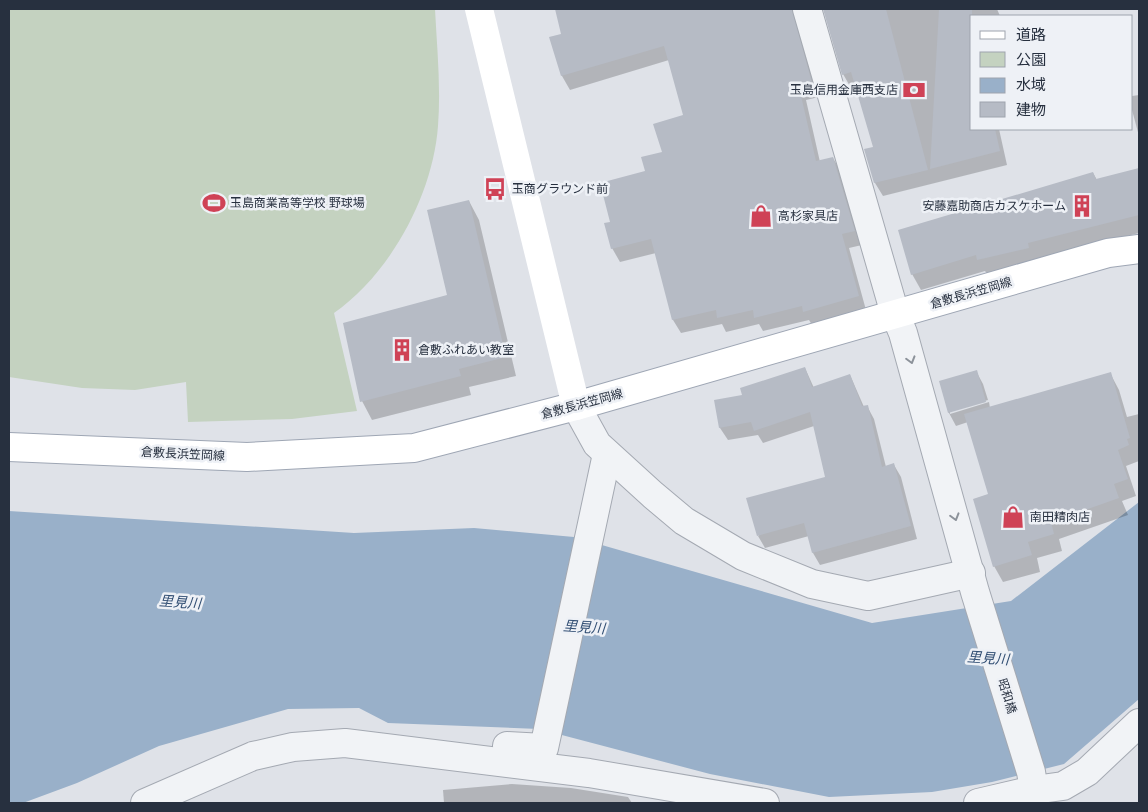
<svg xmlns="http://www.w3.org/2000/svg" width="1148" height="812" font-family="'Roboto Condensed','Noto Sans JP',sans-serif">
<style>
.green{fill:#c4d2c0}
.water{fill:#99b0c9}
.shadow{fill:#0003}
.building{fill:#b6bbc5}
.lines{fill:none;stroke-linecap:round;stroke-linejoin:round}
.street-casing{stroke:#a4a9b2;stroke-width:30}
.primary-casing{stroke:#9ea6b4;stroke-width:30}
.street{stroke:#f1f3f6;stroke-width:28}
.secondary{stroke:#fff;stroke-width:28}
.primary{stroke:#fff;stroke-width:28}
.oneway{stroke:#8c929a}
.labels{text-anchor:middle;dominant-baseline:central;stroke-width:5;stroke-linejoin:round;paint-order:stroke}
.poi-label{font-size:12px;fill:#27303f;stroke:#eef1f6;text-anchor:start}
.street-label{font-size:12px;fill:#27303f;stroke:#eef1f6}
.water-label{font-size:14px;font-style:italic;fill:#314e73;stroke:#eef1f6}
</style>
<rect width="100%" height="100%" fill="#dfe2e8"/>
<!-- green -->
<path class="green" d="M9 9H435C437 48 441 87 438 126 433 195 390 274 334 313L357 411 292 419 188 422 186 382 135 390 82 388 9 377Z"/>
<!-- water -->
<path class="water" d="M1139 502V699L1064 764 992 782 932 792 829 797 710 774 539 729 388 723 359 708 288 709 159 746 77 783 23 803H9V511L354 533 474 528 574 537 872 623 1011 601Z"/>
<!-- shadow -->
<g class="shadow">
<path d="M556 9H809L819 97 806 100 820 162 833 158 841 172 862 245 849 248 866 310 812 325 809 320 763 331 759 324 726 332 722 324 681 333 673 320 656 253 620 262 612 248 611 223 646 172 664 153 684 116 669 60 570 90 562 76 551 38 563 34Z"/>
<path d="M822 9H997L1000 16H972V129H999L1007 165 883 196 875 183 865 150 874 148 857 86 851 88 843 74 825 10Z"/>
<path d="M1139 95V136L1132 110V96Z"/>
<path d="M1139 169V233L1036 259 988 275 985 271 921 290 912 274 1093 173 1097 180Z"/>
<path d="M469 201 479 220 516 376 469 387 471 395 372 420 362 401 449 295Z"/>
<path d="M805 368 814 388 850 375 864 407 867 406 874 419 886 467 894 465 901 477 917 539 820 565 813 553 809 536 765 548 758 536 826 478 814 426 763 443 758 435 728 440 720 428 715 401 744 396Z"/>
<path d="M976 371 983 384 988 400 950 411V414L989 402 990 408 1110 373 1119 390 1127 417 1139 414V461L1126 466 1136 496 1122 501 1128 515 1059 539 1062 551 1037 558 1040 572 1003 582 994 566 989 495 968 422 956 426 949 413 940 382Z"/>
<path d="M512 784 571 788 628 797 632 803H444L443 790Z"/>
</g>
<!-- building -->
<g class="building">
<path d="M555 9H792L812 83 799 87 816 161 833 157 855 231 842 234 859 296 803 312 802 306 754 318 753 310 717 318 716 310 672 320 651 239 611 249 604 223 610 222 600 183 645 171 641 157 662 152 653 124 683 115 664 46 561 76 549 37 561 34Z"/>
<path d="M823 9H886L928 170 874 183 864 149 873 147 851 72 842 75Z"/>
<path d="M939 9H972V129H995L1000 151 930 169Z"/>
<path d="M1139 168V215L1028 243 1029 248 977 260 976 255 911 275 898 230 1093 172 1096 179Z"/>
<path d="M469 200 506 357 459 369 461 376 360 402 343 323 447 295 427 210Z"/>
<path d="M805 367 812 387 850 374 862 406 868 405 882 467 894 463 911 526 812 553 804 523 757 536 746 498 825 477 810 412 754 431 751 422 719 428 714 400 742 395 740 388Z"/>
<path d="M977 370 986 402 948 413 939 381Z"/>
<path d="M1111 372 1130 438 1127 439 1129 445 1118 450 1128 479 1114 484 1119 498 1051 522 1054 534 1028 542 1032 555 993 567 973 499 988 494 964 414Z"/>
</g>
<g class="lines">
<defs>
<g id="street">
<path d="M807 9 895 314 903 333 975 592 1031 772 1034 790 1031 803"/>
<path d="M576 406 597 444 653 495 684 521 743 556 812 584 868 596 971 573"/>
<path d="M507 746 544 748 607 454"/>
<path d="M145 803 253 756 293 747 345 743 589 773 765 803"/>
<path d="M978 803 1034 790 1063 786 1087 772 1139 723"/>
</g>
<path id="primary" d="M9 447 247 457 414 448 576 406 1108 253 1139 249"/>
</defs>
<!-- street casing -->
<use href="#street" class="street-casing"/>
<!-- primary casing -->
<use href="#primary" class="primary-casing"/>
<!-- street -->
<use href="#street" class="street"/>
<!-- secondary -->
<path class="secondary" d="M479 9 576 406"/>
<!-- primary -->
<use href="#primary" class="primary"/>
</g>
<!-- one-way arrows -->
<defs><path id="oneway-chevron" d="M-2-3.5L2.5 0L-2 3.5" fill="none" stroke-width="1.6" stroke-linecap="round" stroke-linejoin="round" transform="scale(1.25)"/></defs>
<g class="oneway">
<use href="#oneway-chevron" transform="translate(911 360) rotate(74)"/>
<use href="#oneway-chevron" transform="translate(955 517) rotate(74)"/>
</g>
<!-- icons -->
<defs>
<symbol id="bank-bare" viewBox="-9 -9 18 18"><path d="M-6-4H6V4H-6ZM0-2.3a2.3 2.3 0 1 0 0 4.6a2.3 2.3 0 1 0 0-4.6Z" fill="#cf4256" stroke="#eef1f6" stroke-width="2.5" paint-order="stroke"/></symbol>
<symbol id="bus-bare" viewBox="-9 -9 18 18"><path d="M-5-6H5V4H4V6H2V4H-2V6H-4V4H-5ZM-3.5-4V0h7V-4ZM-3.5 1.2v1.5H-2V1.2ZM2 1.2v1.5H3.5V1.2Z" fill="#cf4256" stroke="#eef1f6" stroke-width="2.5" paint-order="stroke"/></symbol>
<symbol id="stadium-bare" viewBox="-9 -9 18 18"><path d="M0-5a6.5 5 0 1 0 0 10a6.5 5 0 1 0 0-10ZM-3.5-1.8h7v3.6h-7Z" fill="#cf4256" stroke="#eef1f6" stroke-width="2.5" paint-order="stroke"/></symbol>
<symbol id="building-bare" viewBox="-9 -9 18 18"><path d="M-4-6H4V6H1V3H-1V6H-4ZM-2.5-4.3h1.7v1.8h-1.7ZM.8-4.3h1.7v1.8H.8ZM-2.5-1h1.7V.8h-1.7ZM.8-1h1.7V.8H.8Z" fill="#cf4256" stroke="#eef1f6" stroke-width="2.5" paint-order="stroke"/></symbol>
<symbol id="shop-bare" viewBox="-9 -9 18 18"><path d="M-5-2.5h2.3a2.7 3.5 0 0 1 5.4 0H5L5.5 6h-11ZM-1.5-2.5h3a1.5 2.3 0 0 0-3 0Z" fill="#cf4256" stroke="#eef1f6" stroke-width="2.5" paint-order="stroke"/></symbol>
</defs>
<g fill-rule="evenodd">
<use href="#bank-bare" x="898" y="74" width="32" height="32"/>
<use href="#bus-bare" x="479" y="173" width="32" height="32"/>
<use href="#stadium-bare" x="198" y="187" width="32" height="32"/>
<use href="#building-bare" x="1066" y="190" width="32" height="32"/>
<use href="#shop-bare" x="745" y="200" width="32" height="32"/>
<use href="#building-bare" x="386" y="334" width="32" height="32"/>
<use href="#shop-bare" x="997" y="501" width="32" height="32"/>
</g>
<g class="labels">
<!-- poi labels -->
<g class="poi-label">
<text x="898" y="90" text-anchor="end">玉島信用金庫西支店</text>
<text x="512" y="189">玉商グラウンド前</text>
<text x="230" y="203">玉島商業高等学校 野球場</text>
<text x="1066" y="206" text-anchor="end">安藤嘉助商店カスケホーム</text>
<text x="778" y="216">高杉家具店</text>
<text x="418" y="350">倉敷ふれあい教室</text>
<text x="1030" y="517">南田精肉店</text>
</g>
<!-- street labels -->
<g class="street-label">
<text transform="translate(971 293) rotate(-16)">倉敷長浜笠岡線</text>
<text transform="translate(582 404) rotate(-15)">倉敷長浜笠岡線</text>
<text transform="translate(183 454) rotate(3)">倉敷長浜笠岡線</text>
<text transform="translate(1007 696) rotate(73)">昭和橋</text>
</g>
<!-- water labels -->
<g class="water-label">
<text transform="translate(180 602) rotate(4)">里見川</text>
<text transform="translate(584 627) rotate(4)">里見川</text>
<text transform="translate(988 658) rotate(4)">里見川</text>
</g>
</g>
<!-- border -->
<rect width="1148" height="812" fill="none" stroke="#27303f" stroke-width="20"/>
<!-- legend -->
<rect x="970" y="15" width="162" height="115" fill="#eef1f6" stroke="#9ea4ad"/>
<rect x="980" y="31" width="25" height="8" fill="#ffffff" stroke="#9ea4ad"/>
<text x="1016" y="40" font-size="15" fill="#27303f">道路</text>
<rect x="980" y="52" width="25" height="15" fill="#c4d2c0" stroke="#9ea4ad"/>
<text x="1016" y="65" font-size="15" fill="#27303f">公園</text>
<rect x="980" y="78" width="25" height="15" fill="#99b0c9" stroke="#9ea4ad"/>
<text x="1016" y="90" font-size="15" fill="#27303f">水域</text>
<rect x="980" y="102" width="25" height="15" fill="#b6bbc5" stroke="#9ea4ad"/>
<text x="1016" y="115" font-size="15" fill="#27303f">建物</text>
</svg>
